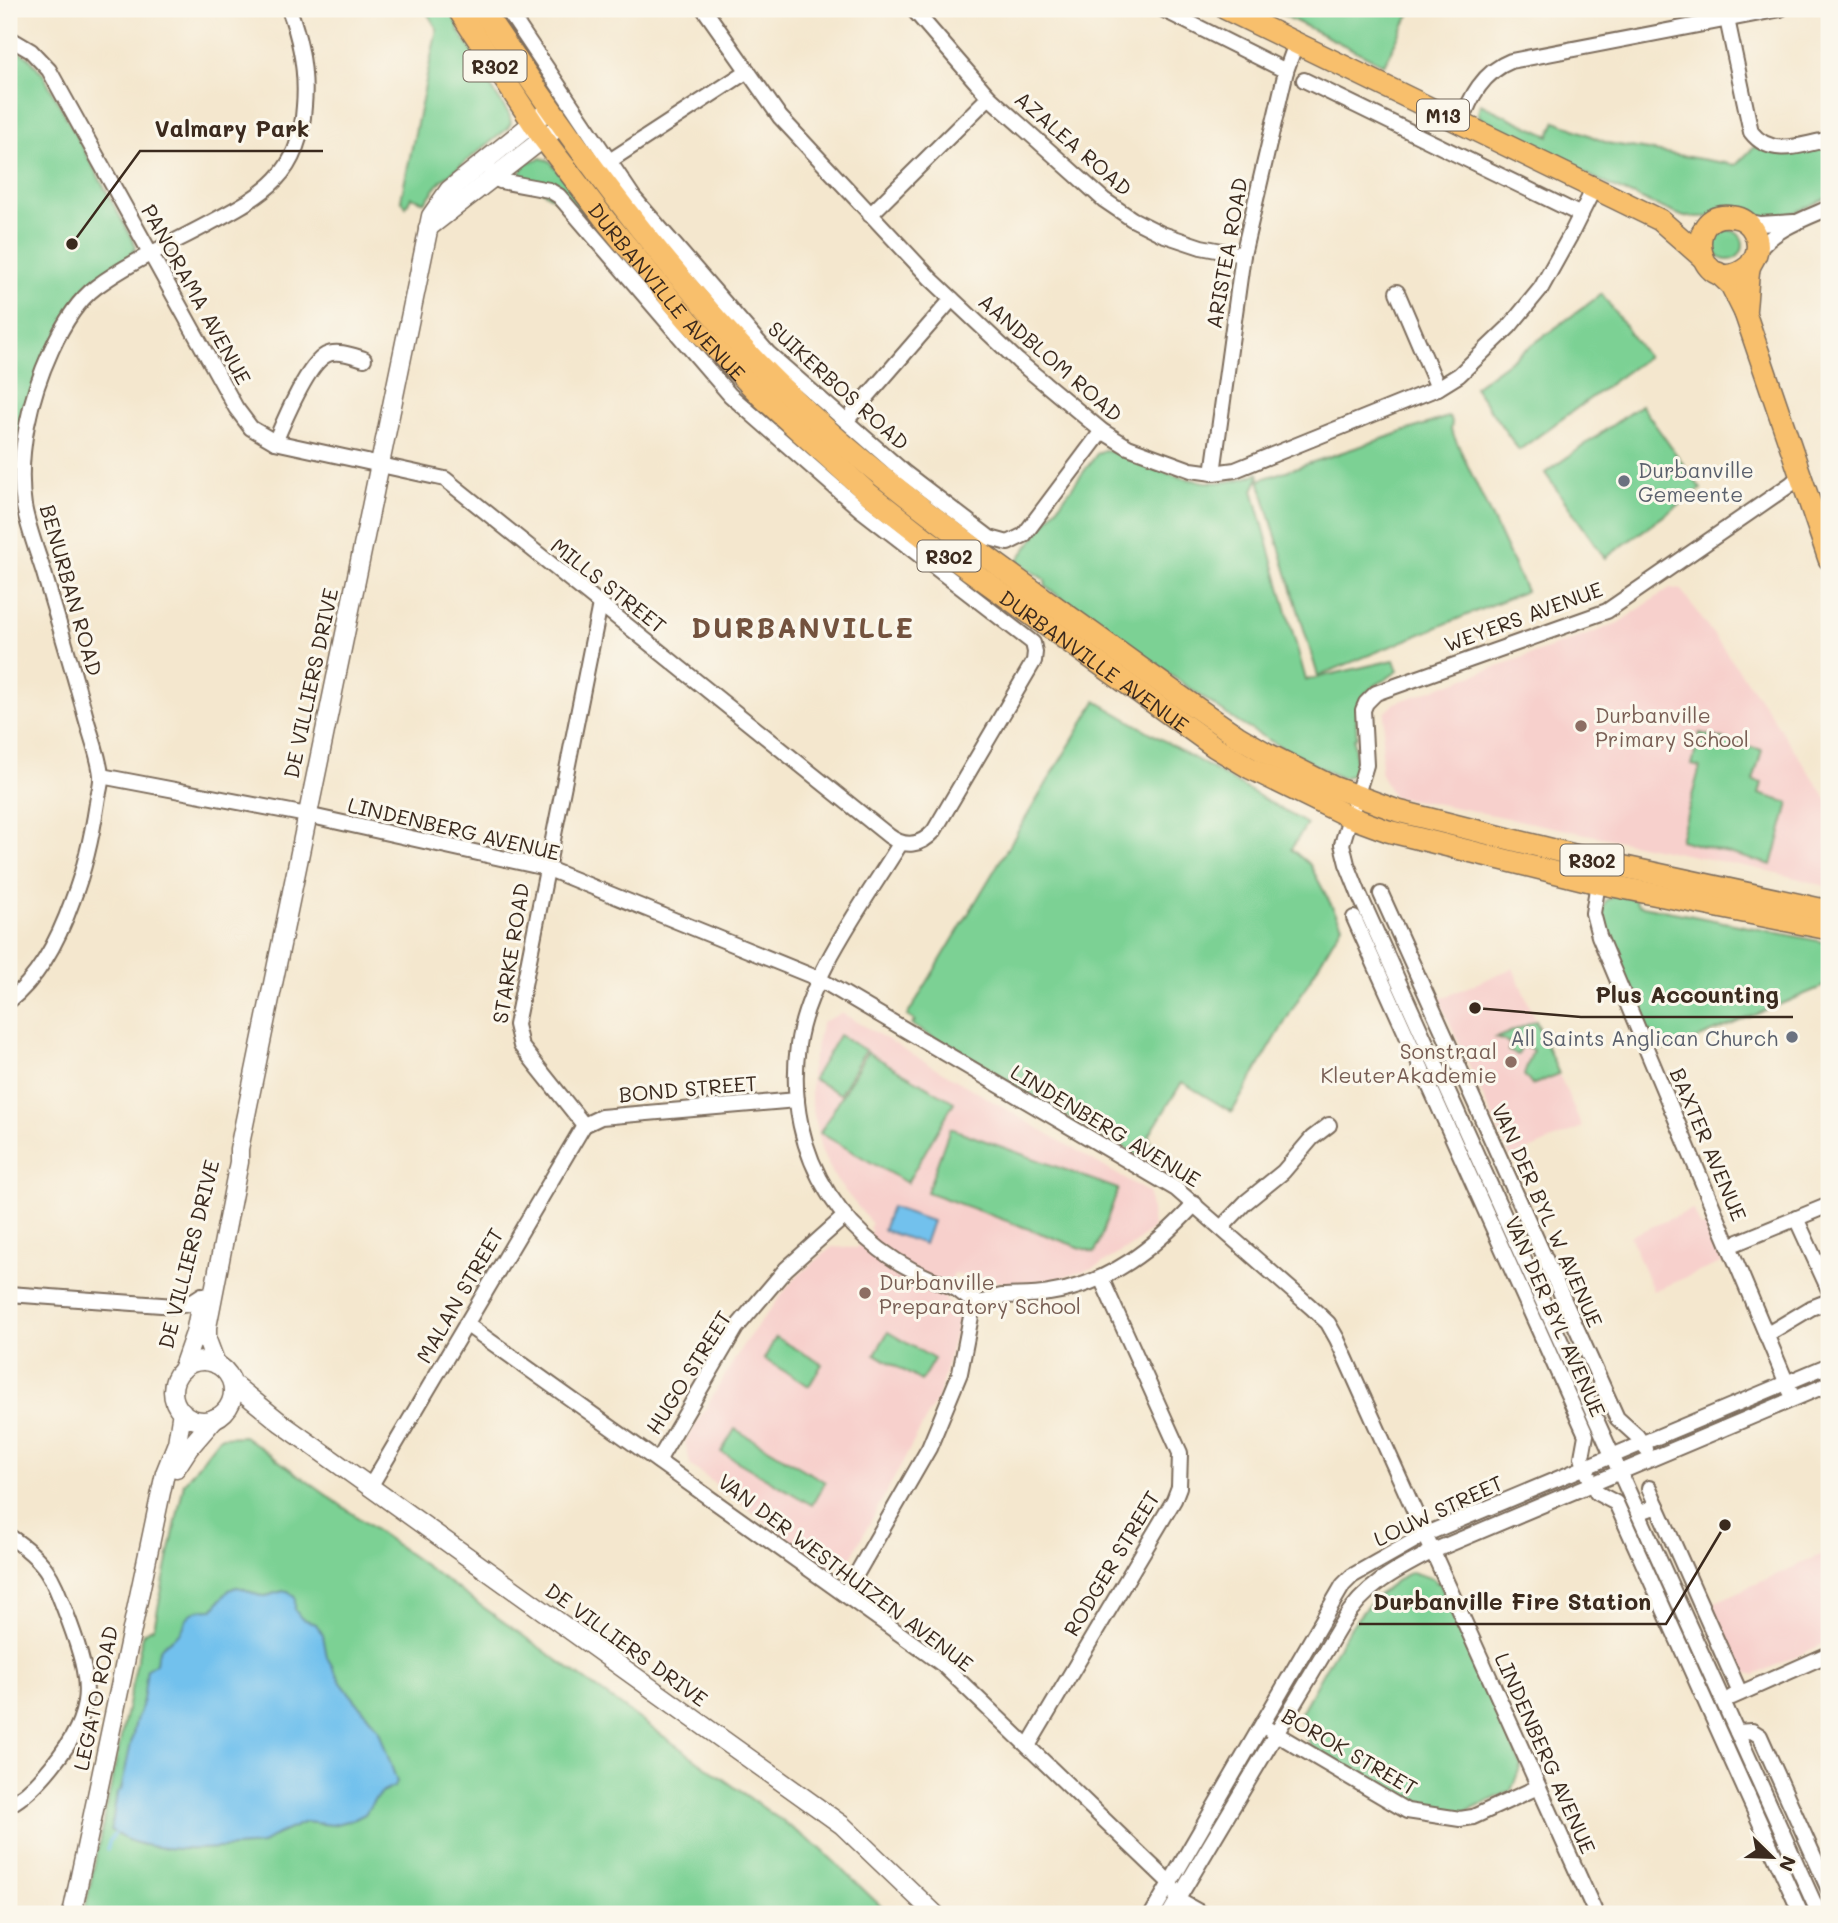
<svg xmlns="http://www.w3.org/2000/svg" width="1838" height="1923" font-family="Mali,sans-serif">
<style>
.built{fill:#f7d0cc}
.green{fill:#7cd194;stroke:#5c7e59;stroke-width:2}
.water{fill:#72c1ed;stroke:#567686;stroke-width:2}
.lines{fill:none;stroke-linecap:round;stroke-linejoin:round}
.stream{stroke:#72c1ed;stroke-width:3.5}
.minor-casing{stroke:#7c6c5c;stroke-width:18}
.tertiary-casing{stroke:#7c6c5c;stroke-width:21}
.primary-casing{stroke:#7c6c5c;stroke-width:24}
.minor{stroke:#fff;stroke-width:14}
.tertiary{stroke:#fff;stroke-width:18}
.primary{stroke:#f8bf6c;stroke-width:21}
.worship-dot{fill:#6b7280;stroke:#fbf7ec;stroke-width:2.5}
.education-dot{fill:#8d6e63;stroke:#fbf7ec;stroke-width:2.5}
.labels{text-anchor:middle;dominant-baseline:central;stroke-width:6;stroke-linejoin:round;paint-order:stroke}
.shield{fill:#fbf7ec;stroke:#75685c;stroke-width:2}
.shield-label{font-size:19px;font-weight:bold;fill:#3b2a1e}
.street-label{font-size:21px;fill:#3b2a1e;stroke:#fbf7ec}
.worship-label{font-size:21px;fill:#5b616d;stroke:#fbf7ec;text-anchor:start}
.education-label{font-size:21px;fill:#785e54;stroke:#fbf7ec;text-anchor:start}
.district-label{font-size:28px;font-weight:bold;letter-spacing:2px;fill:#73523e;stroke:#fbf7ec}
.leader{fill:none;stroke:#3b2a1e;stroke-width:2.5}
.callout-dot{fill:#3b2a1e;stroke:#fbf7ec;stroke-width:2.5}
.callout-label{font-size:23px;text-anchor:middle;font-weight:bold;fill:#3b2a1e;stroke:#fbf7ec;stroke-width:6;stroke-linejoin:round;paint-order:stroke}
</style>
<rect width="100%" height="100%" fill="#fbf7ec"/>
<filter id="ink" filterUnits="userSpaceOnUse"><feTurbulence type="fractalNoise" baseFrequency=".0143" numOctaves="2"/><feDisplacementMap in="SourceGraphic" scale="14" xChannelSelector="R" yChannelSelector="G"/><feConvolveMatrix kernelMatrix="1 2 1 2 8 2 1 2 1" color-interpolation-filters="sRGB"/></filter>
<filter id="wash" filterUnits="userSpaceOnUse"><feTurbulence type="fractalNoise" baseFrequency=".00686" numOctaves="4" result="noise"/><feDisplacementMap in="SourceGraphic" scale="28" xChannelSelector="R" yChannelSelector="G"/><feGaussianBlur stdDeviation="1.57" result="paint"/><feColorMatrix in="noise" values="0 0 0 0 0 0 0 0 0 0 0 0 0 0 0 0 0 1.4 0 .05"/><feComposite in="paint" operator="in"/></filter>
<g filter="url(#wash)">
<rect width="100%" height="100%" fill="#f4e7ce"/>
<!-- built -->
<g class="built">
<path d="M1670 588 1681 590 1765 706 1829 802V887L1773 872 1434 803 1393 797 1380 772 1385 713 1395 703 1617 624Z"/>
<path d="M1513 968 1582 1127 1511 1158 1439 999Z"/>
<path d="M842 1013 1149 1193 1153 1228 1133 1245 1096 1267 1056 1279 1012 1284 969 1278 954 1273 945 1299 959 1319 939 1395 848 1563 829 1569 691 1466 685 1442 745 1342 793 1280 832 1247 856 1248 872 1231 869 1228 872 1224 836 1180 821 1150 811 1100V1069L822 1022Z"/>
<path d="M1693 1209 1701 1227 1708 1225 1723 1262 1653 1291 1630 1236Z"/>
<path d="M1829 1551V1641L1755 1675 1741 1670 1711 1604Z"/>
</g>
<!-- green -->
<g class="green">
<path d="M425 9H448L459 26 458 30 481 64 480 71 509 114 511 123 507 129 441 181 425 202 411 197 406 207 401 199 437 29Z"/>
<path d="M1271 9H1412L1384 65Z"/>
<path d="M9 45 28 57 43 74 136 246 131 258 79 295 19 445 9 441Z"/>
<path d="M1480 104 1549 136 1556 121 1607 143 1736 165 1755 146C1778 160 1804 150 1829 145V197L1796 212 1780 216 1684 217 1615 188 1483 123 1478 113Z"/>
<path d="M541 158 550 161 591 214 586 219 522 178 520 173 525 163Z"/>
<circle cx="1728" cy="245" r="15"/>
<path d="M1602 294 1647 357 1519 450 1474 387Z"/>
<path d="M1641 405 1701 489 1605 558 1545 473Z"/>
<path d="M1448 417 1452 421 1451 430 1526 591 1318 676 1259 480Z"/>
<path d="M1104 450C1115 450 1125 457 1135 461 1176 477 1215 493 1258 473L1259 477 1253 490 1306 680 1394 660 1398 671C1366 693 1353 691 1357 737L1354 738 1356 770 1353 775 1341 778 1297 756 1239 723 1046 587 1045 580 1017 561 1097 454Z"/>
<path d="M1096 701 1307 824 1291 849 1310 865 1342 925 1232 1112 1182 1082 1149 1136 1152 1148 1137 1155 1120 1145 1117 1146 912 1025 915 1021 907 1016Z"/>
<path d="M1700 733 1762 750 1753 781 1762 783 1759 794 1789 803 1772 865 1680 840 1700 767 1692 765Z"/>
<path d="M1617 895 1634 899 1638 905 1829 943V984L1673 1049 1659 1050 1649 1038 1601 922 1600 915 1606 900Z"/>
<path d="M1536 1021 1559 1074 1532 1085 1524 1075 1533 1050 1522 1046 1518 1055 1508 1051 1510 1043 1496 1038Z"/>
<path d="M839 1035 865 1050 840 1094 813 1079Z"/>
<path d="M867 1052 954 1102 907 1183 820 1133Z"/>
<path d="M950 1128 1118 1189 1095 1253 927 1192Z"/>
<path d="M888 1332 934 1359 921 1381 875 1354Z"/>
<path d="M776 1337 822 1364 809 1386 764 1359Z"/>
<path d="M735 1429 825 1482 812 1505 721 1452Z"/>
<path d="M244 1436 821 1849 889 1914H84L143 1633 154 1627 184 1483 220 1437Z"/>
<path d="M1411 1572 1434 1579 1437 1583 1439 1582 1521 1765 1511 1791 1463 1813 1411 1805 1309 1745 1310 1742 1306 1739 1300 1714C1330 1662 1355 1601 1411 1572Z"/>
</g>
<!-- water -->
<g class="water">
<path d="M891 1207 932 1221 924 1244 883 1230Z"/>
<path d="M236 1587C247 1587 254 1597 265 1596 273 1595 279 1590 288 1591L295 1598V1610L301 1618 316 1624 323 1635 327 1657 342 1684 378 1728 397 1782 394 1787 381 1793 374 1800 365 1814 355 1819 332 1825 305 1822 273 1836 262 1845C222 1848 143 1858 111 1830L117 1793 121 1790 136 1720C145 1704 144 1686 147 1669L156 1663C158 1639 173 1644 183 1628 186 1623 185 1618 191 1614 198 1609 205 1609 213 1609L229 1590Z"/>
</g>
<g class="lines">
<!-- stream -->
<path class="stream" d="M107 1849 110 1840 115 1834"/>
</g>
</g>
<g filter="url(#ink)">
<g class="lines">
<defs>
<g id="minor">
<path d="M507 9 634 198 768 353 905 473 990 538 1008 543 1024 535 1102 431"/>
<path d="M704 9 780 117 931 279 1018 361 1102 431 1128 447 1191 470 1213 473 1235 470 1438 388 1459 375 1509 327 1541 288 1570 236 1594 188"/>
<path d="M913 9 989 97 1104 200 1132 219 1162 234 1201 247 1243 255"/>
<path d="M1162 9 1286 71"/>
<path d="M1727 19 1751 132C1771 158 1802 145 1829 139"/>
<path d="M9 38 31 51 49 70 236 408 251 428 275 442 445 479 889 836C905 848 921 846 934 831L1034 661 1035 652 1033 643 861 510 730 395 559 196 549 190 500 181 489 168"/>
<path d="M1304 80 1581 215"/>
<path d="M1461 124C1470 97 1483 72 1511 61L1781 9"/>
<path d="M608 162 746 72"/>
<path d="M870 215 989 97"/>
<path d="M1745 221 1760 224 1794 222"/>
<path d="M1757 253C1771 230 1806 218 1829 208"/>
<path d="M1397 292 1438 388"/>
<path d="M846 421 952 299"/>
<path d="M275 442C284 421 307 365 326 355 337 349 354 356 364 359"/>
<path d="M1213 473 1243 255 1286 71 1296 43"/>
<path d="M1801 475 1791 484 1607 611 1376 693 1366 703 1363 710 1366 765 1342 844 1347 864 1359 894 1819 1914"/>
<path d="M101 776 307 815 546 868 819 979 1176 1189 1311 1307 1328 1323 1337 1339 1596 1914"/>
<path d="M900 844C865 901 807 978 798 1045 783 1157 845 1251 950 1286 961 1290 967 1300 977 1302 987 1304 993 1297 1002 1296 1018 1295 1034 1296 1049 1293 1110 1284 1154 1248 1195 1204"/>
<path d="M1599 877 1593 913 1599 936 1790 1391"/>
<path d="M1381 894 1617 1418 1637 1436 1646 1449"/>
<path d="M1354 918 1586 1435 1582 1457 1585 1468 1597 1493 1616 1503 1801 1914"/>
<path d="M9 1001C40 977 60 936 73 899 85 868 92 836 97 803 98 794 102 784 101 775 99 756 91 736 86 718 73 670 58 621 44 573 37 551 28 528 24 506 20 480 22 451 27 425 35 383 61 313 96 287 130 262 171 244 208 224 264 194 300 176 304 106 307 72 301 41 289 9"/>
<path d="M584 1125 521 1046 516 1025 600 604"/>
<path d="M584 1125 601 1117 797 1100"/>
<path d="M1796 1218 1829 1290"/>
<path d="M1221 1228 1246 1202 1283 1172 1312 1138 1329 1125"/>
<path d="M1729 1246 1829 1205"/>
<path d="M9 1294 175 1306 188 1304 202 1295"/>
<path d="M466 1324 942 1664 1170 1883 1178 1900 1203 1914"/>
<path d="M1766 1335 1811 1308 1829 1301"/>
<path d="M658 1461 736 1328 786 1269 844 1217"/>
<path d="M370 1487 584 1125"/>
<path d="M1649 1488 1657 1506"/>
<path d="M1638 1513 1657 1506 1740 1693"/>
<path d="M9 1536C50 1564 52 1577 69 1621 92 1683 96 1712 52 1766 40 1781 27 1795 9 1805"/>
<path d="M845 1594 929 1448 960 1373 974 1301"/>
<path d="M1732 1697 1829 1654"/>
<path d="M1268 1729 1407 1811 1460 1819 1473 1817 1538 1787"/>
<path d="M1737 1732 1752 1731 1760 1736 1829 1890"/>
<path d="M1028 1746 1174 1500 1179 1487 1180 1453 1101 1278"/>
<path d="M1152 1914 1343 1585 1352 1576 1426 1534 1829 1365"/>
<path d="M1169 1914 1342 1623C1364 1586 1396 1570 1433 1551L1829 1384"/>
</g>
<g id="tertiary">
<path d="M428 228 562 124"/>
<circle cx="203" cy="1391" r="30"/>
<path d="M216 1364 207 1340V1327L239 1162V1149L431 216 449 190 550 109"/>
<path d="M182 1370 195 1333 200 1308"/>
<path d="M233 1384 281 1423 842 1825 935 1914"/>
<path d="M176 1468 189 1448 215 1418"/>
<path d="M72 1914 165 1473 177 1443 182 1411"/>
</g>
<g id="primary">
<path id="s1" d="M458 9 543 138 607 222 688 320 762 397 869 494 925 538 1215 747 1250 768 1350 817 1388 831 1598 883 1829 929"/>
<path d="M482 9C566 134 654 257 759 365 849 457 955 535 1060 610 1119 652 1177 695 1237 736L1266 753 1333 787 1398 811 1602 862 1829 911"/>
<path d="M1226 9 1660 220 1702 257"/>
<path d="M1718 273 1731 285 1745 313 1829 559"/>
<path d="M1745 313C1747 298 1747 283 1749 269 1750 263 1754 260 1756 254 1761 239 1751 219 1734 217 1678 207 1699 306 1749 266"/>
</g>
</defs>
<!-- minor casing -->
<use href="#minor" class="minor-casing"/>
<!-- tertiary casing -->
<use href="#tertiary" class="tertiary-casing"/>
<!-- primary casing -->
<use href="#primary" class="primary-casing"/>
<!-- minor -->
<use href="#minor" class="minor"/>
<!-- tertiary -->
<use href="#tertiary" class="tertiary"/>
<!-- primary -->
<use href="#primary" class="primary"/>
</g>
</g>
<!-- markers -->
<g class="worship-dot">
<circle cx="1624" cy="481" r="7"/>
<circle cx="1792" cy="1037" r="7"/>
</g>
<g class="education-dot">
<circle cx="1581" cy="726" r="7"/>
<circle cx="1511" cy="1062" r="7"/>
<circle cx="865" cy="1293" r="7"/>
</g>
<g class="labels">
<!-- shield labels -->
<g class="shield">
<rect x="463.5" y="50.5" width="63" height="31" rx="5"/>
<rect x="1417" y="99.5" width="52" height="31" rx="5"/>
<rect x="917.5" y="540.5" width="63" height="31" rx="5"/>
<rect x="1560.5" y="844.5" width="63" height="31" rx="5"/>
</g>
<g class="shield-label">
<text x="495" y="66">R302</text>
<text x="1443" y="115">M13</text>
<text x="949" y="556">R302</text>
<text x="1592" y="860">R302</text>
</g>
<!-- street labels -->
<g class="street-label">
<text transform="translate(1074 143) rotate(41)">AZALEA ROAD</text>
<text transform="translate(1226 253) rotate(-80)">ARISTEA ROAD</text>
<text stroke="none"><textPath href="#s1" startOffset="352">DURBANVILLE AVENUE</textPath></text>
<text transform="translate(197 294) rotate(61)">PANORAMA AVENUE</text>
<text transform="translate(1051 357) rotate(41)">AANDBLOM ROAD</text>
<text transform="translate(839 385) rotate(42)">SUIKERBOS ROAD</text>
<text transform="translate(609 585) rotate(38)">MILLS STREET</text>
<text transform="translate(72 590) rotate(74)">BENURBAN ROAD</text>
<text transform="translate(1523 616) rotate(-20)">WEYERS AVENUE</text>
<text stroke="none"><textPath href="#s1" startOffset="919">DURBANVILLE AVENUE</textPath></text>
<text transform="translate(310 683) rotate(-78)">DE VILLIERS DRIVE</text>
<text transform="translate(454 828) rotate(13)">LINDENBERG AVENUE</text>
<text transform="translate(510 953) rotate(-81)">STARKE ROAD</text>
<text transform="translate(688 1088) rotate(-5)">BOND STREET</text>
<text transform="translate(1106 1125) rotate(31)">LINDENBERG AVENUE</text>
<text transform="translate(1709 1144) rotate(67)">BAXTER AVENUE</text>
<text transform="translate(1548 1215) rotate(66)">VAN DER BYL W AVENUE</text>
<text transform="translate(188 1254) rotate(-76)">DE VILLIERS DRIVE</text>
<text transform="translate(459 1295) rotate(-60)">MALAN STREET</text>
<text transform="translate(1556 1316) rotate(66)">VAN DER BYL AVENUE</text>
<text transform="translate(688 1372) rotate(-58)">HUGO STREET</text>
<text transform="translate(1438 1510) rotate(-25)">LOUW STREET</text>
<text transform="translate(1111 1563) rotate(-59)">RODGER STREET</text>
<text transform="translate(846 1572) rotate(37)">VAN DER WESTHUIZEN AVENUE</text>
<text transform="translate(627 1644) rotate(36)">DE VILLIERS DRIVE</text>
<text transform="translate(95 1698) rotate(-78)">LEGATO ROAD</text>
<text transform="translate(1350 1751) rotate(30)">BOROK STREET</text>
<text transform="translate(1546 1753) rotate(66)">LINDENBERG AVENUE</text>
</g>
<!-- worship labels -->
<g class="worship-label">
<text x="1638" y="469">Durbanville<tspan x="1638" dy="24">Gemeente</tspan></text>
<text x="1778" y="1037" text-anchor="end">All Saints Anglican Church</text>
</g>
<!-- education labels -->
<g class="education-label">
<text x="1595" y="714">Durbanville<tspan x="1595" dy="24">Primary School</tspan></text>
<text x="1497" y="1050" text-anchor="end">Sonstraal<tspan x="1497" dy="24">KleuterAkademie</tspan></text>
<text x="879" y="1281">Durbanville<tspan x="879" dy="24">Preparatory School</tspan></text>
</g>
<!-- district labels -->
<g class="district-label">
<text x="803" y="627">DURBANVILLE</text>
</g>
</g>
<!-- callouts -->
<path class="leader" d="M72 244L140 151H323M1475 1008L1581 1017H1793M1725 1525L1666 1624H1359"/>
<g class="callout-dot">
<circle cx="72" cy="244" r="7"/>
<circle cx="1475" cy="1008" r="7"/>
<circle cx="1725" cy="1525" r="7"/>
</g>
<g class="callout-label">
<text x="232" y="137">Valmary Park</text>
<text x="1687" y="1003">Plus Accounting</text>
<text x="1512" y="1610">Durbanville Fire Station</text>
</g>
<!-- margin -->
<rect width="1838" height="1923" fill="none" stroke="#fbf7ec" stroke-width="35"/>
<!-- north arrow -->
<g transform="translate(1772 1857) rotate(113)" stroke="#fbf7ec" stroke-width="5" paint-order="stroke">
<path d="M0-5L12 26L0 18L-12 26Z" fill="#3b2a1e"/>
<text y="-10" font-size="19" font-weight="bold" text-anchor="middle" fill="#3b2a1e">N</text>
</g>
</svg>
